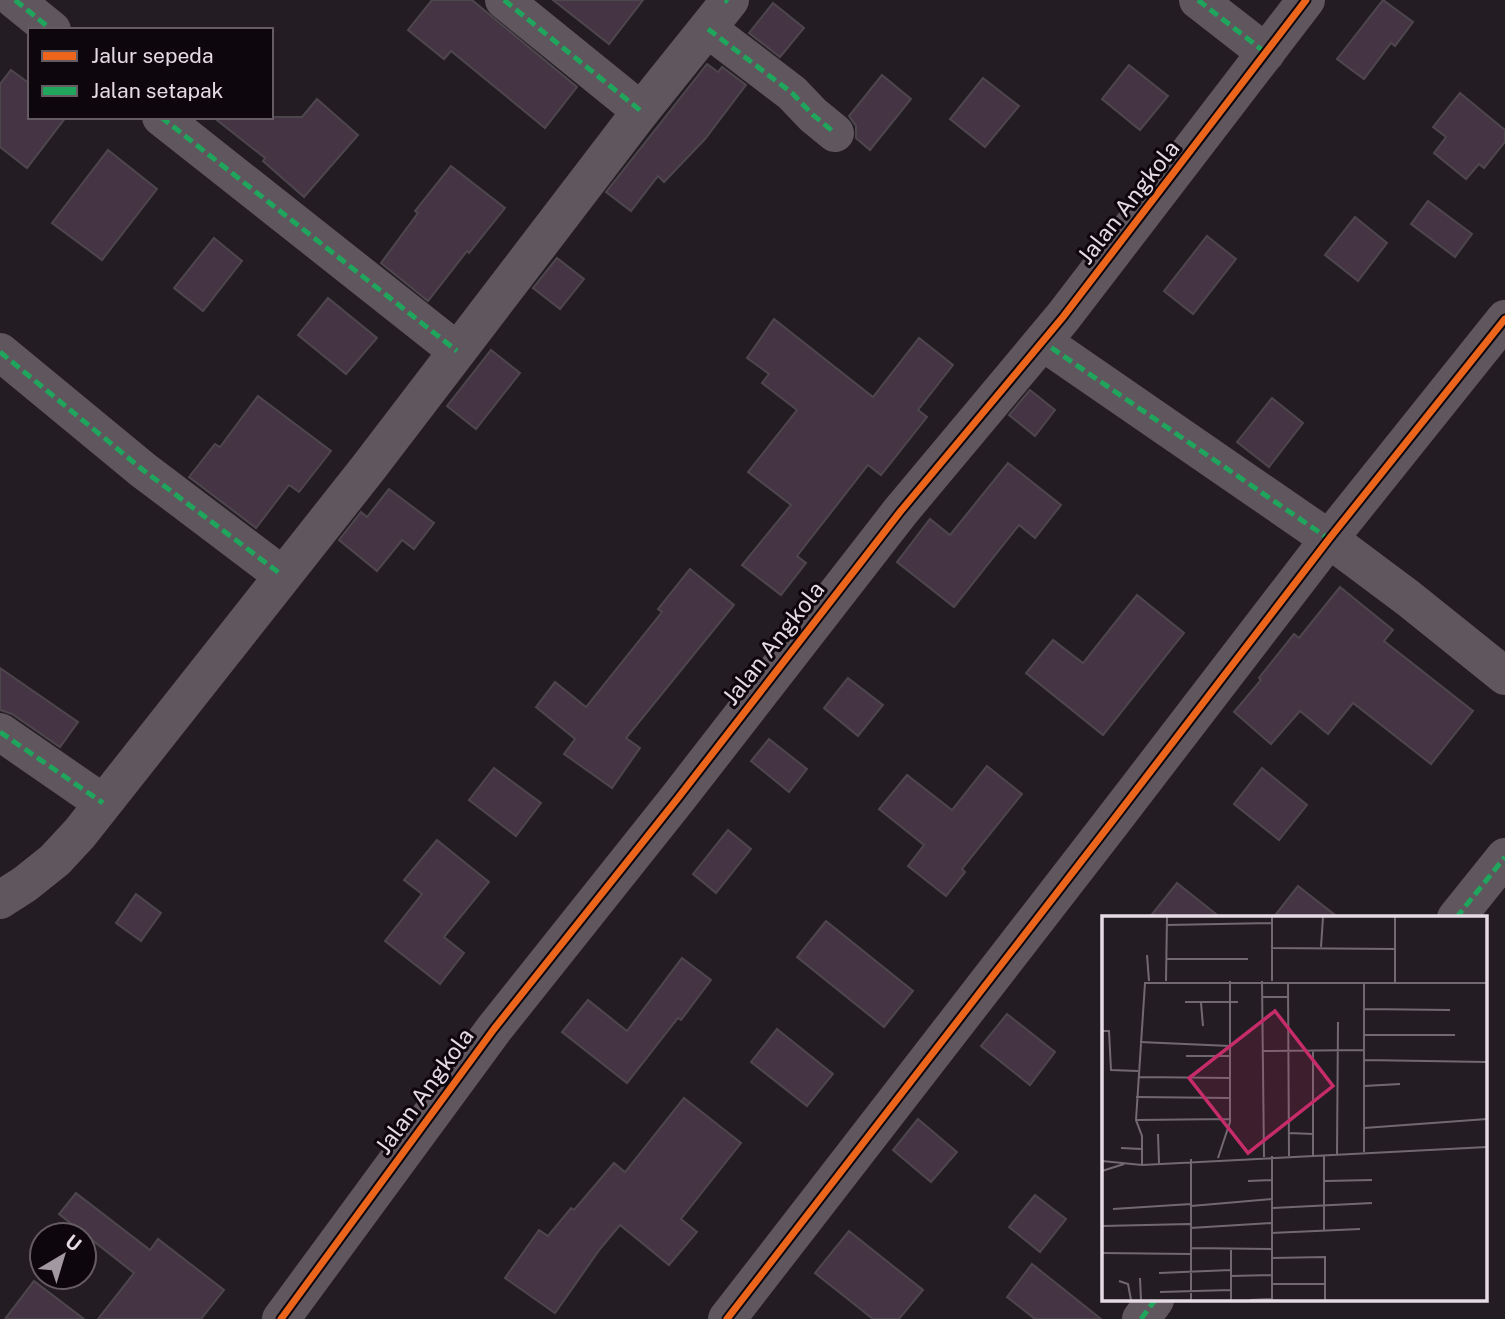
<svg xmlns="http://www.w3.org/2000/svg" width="1505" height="1319" font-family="'Public Sans',sans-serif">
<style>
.building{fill:#453544;stroke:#4e464d;stroke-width:2}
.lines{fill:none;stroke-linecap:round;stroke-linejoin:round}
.minor{stroke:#60565e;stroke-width:38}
.quiet{stroke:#20a55d;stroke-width:5;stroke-dasharray:10 5;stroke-linecap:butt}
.cycleway-casing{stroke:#0d060c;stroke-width:11}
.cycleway{stroke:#eb651d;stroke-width:7}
.labels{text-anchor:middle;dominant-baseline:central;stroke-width:6;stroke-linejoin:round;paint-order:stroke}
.street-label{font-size:23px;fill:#e6dbe5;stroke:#0d060c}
.inset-road{fill:none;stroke:#726871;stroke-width:2}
.view{fill:#c62c69;fill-opacity:0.15;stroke:#c62c69;stroke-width:3.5}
.inset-edge{fill:none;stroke:#e6dbe5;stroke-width:3.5}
</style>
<rect width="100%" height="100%" fill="#241c23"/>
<!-- building -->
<g class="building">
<path d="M432 0H472L577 87 545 128 451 51 444 59 408 30Z"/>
<path d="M553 0H643L609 44Z"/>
<path d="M1383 0 1413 22 1395 46 1391 43 1364 79 1337 59Z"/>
<path d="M773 3 804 28 780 57 749 33Z"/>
<path d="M707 64 718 72 722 67 746 85 705 139 664 182 658 176 631 211 606 192Z"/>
<path d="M1129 65 1168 96 1140 130 1102 99Z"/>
<path d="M11 70 30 84V117H66L27 168 0 147V84Z"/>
<path d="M882 75 911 99 870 150 856 138V126L849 116Z"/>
<path d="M983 78 1019 106 985 147 950 119Z"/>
<path d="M1460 93 1505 130V142L1484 168 1479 164 1466 179 1434 153 1446 137 1433 127Z"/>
<path d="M317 99 358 135 304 197 263 161 265 158 213 117H302Z"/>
<path d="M108 150 157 189 102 260 52 223Z"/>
<path d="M451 166 505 208 469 253 467 251 428 301 381 263 418 213 415 211Z"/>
<path d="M1428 201 1472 234 1455 257 1411 224Z"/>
<path d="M1355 217 1387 243 1358 281 1325 255Z"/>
<path d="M1207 236 1236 259 1193 314 1164 291Z"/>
<path d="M214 238 242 261 203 311 174 288Z"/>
<path d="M557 258 584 279 560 309 533 288Z"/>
<path d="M328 298 377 338 346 374 298 335Z"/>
<path d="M774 319 873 397 919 338 953 365 918 410 927 417 881 475 868 465 797 556 806 563 781 595 742 565 791 505 748 472 797 410 762 383 769 374 747 358Z"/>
<path d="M491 350 520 373 476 429 447 406Z"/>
<path d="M1030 390 1055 410 1035 436 1009 415Z"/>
<path d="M258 396 331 451 299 492 289 485 256 528 189 477 215 444 220 447Z"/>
<path d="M1272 398 1303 423 1269 467 1237 442Z"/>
<path d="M1008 463 1061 505 1035 538 1019 525 954 607 897 562 930 519 950 535Z"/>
<path d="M389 489 434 523 414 549 402 540 377 571 339 540 361 512 367 517Z"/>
<path d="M690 569 734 605 626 738 640 748 612 788 564 754 575 739 536 707 555 682 586 707 662 612 658 609Z"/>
<path d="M1340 587 1393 630 1384 641 1473 711 1431 764 1353 703 1328 734 1300 711 1271 744 1234 712 1261 680 1259 678 1294 634 1299 638Z"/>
<path d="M1137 595 1184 633 1103 735 1026 673 1053 640 1083 663Z"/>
<path d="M0 668 78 722 60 747 12 714 0 710Z"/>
<path d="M848 678 883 705 858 736 824 708Z"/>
<path d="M769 739 807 769 789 792 751 761Z"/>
<path d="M987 766 1022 794 962 869 965 872 946 896 908 866 924 845 879 809 907 775 952 810Z"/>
<path d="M494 768 541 803 516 836 469 800Z"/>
<path d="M1262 768 1307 805 1279 840 1234 804Z"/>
<path d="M728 830 751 849 716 893 693 874Z"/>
<path d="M437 840 489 882 444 937 464 953 440 984 385 941 422 894 404 880Z"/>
<path d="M1177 883 1221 918H1149Z"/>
<path d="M1298 886 1339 918H1273Z"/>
<path d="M136 894 161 913 141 941 116 923Z"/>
<path d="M826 921 913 991 884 1027 797 957Z"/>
<path d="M682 958 711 980 681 1020 678 1018 627 1083 562 1032 588 1000 627 1031Z"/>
<path d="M1007 1014 1055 1052 1030 1085 981 1046Z"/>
<path d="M777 1029 833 1074 807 1106 751 1062Z"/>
<path d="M684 1098 741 1143 681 1219 697 1232 669 1265 620 1225 600 1249 555 1313 505 1278 539 1230 548 1236 571 1208 574 1210 614 1163 625 1172Z"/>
<path d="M918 1119 957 1152 931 1182 893 1150Z"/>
<path d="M76 1193 150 1250 158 1239 224 1290 201 1319H98L134 1273 59 1214Z"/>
<path d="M1035 1195 1066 1219 1040 1252 1009 1227Z"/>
<path d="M849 1231 923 1290 899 1319H873L815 1273Z"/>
<path d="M1032 1264 1101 1319H1035L1007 1297Z"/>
<path d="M34 1281 84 1319H5Z"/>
</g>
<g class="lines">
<!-- minor -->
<g class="minor">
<path d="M15 0 52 30"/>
<path d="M504 0 641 111"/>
<path d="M1198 0 1266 53"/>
<path d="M708 29 792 93 813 115 835 133"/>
<path d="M161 117 457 351"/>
<path d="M1043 342 1329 539 1408 598 1505 676"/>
<path d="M0 352 143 470 282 575"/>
<path d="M0 732 103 803"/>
<path d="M0 900 25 884 55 860 80 833 369 467 641 111 730 0"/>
<path d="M1456 918 1505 857"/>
<path d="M281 1319 494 1029 678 798 900 512 1063 317 1306 0"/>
<path d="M727 1319 1111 823 1329 539 1505 319"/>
<path d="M1141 1319 1155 1300"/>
</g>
<!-- quiet -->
<g class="quiet">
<path d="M15 0 52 30"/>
<path d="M504 0 641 111"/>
<path d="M725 0 728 2"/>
<path d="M1198 0 1266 53"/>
<path d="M708 29 792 93 813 115 835 133"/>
<path d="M161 117 457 351"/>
<path d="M1046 338 1043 342 1329 539"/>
<path d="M0 352 143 470 282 575"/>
<path d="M0 732 103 803"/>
<path d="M1456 918 1505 857"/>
<path d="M1141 1319 1155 1300"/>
</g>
<defs>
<g id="cycleway">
<path d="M281 1319 494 1029 678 798 900 512 1063 317 1306 0"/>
<path d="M727 1319 1111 823 1329 539 1505 319"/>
</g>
</defs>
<!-- cycleway casing -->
<use href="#cycleway" class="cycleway-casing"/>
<!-- cycleway -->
<use href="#cycleway" class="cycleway"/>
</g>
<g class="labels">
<!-- street labels -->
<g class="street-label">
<text transform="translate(1128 202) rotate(-52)">Jalan Angkola</text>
<text transform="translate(773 643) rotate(-52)">Jalan Angkola</text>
<text transform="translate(424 1091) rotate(-54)">Jalan Angkola</text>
</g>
</g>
<!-- overview -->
<g transform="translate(1102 916)">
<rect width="385" height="385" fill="#241c23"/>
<path class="inset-road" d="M293 1V67M65 9 170 7M219 31 221 1M169 32 293 33M45 39 47 65M64 43H146M64 65 65 1M160 65 162 241M170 65V1M186 66 187 240M262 66V236M160 81H186M83 86H136M99 87 101 110M262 93 348 94M0 115H7L9 154 36 155M262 119H353M38 126 128 130M211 134V240M161 135 262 134M84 140H128M262 144 385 146M36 161 128 162M262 170 298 168M34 181 128 182M34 204 128 203M262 212 385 203M187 217 211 218M56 218 57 247M19 232 40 233M235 238 236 106M222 239V315M170 240V384M116 242 128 206V65M0 245 40 249 385 231M40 249V220L34 204 43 67H385M0 255 22 248M146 265 171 264M223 265 270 264M89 290 171 283M171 292 270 287M11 293 89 288M0 310 88 308M88 312 169 307M169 317 258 313M89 332 171 333M0 337 89 338M170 342 223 341V384M57 357 129 354M129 360 171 359M38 362 39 384M17 365 26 368 29 384M171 368H223M58 376 129 374M89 384V243M129 384V334M148 384 170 383"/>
<path class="view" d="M173 95 231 170 146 237 87 162Z"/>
<rect width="385" height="385" class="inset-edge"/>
</g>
<!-- legend -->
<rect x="28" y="28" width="245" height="91" fill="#0d060c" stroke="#645b63" stroke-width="2"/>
<rect x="42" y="51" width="35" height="10" fill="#eb651d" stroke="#645b63" stroke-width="2"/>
<text x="91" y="63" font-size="21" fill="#e6dbe5">Jalur sepeda</text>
<rect x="42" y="86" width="35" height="10" fill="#20a55d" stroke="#645b63" stroke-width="2"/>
<text x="91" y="98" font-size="21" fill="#e6dbe5">Jalan setapak</text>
<!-- north arrow -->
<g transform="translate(63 1256) rotate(38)"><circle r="33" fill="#0d060c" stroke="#645b63" stroke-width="2"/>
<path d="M0-5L12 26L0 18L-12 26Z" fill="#a298a1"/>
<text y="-10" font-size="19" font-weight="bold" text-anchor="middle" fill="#e6dbe5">U</text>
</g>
</svg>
